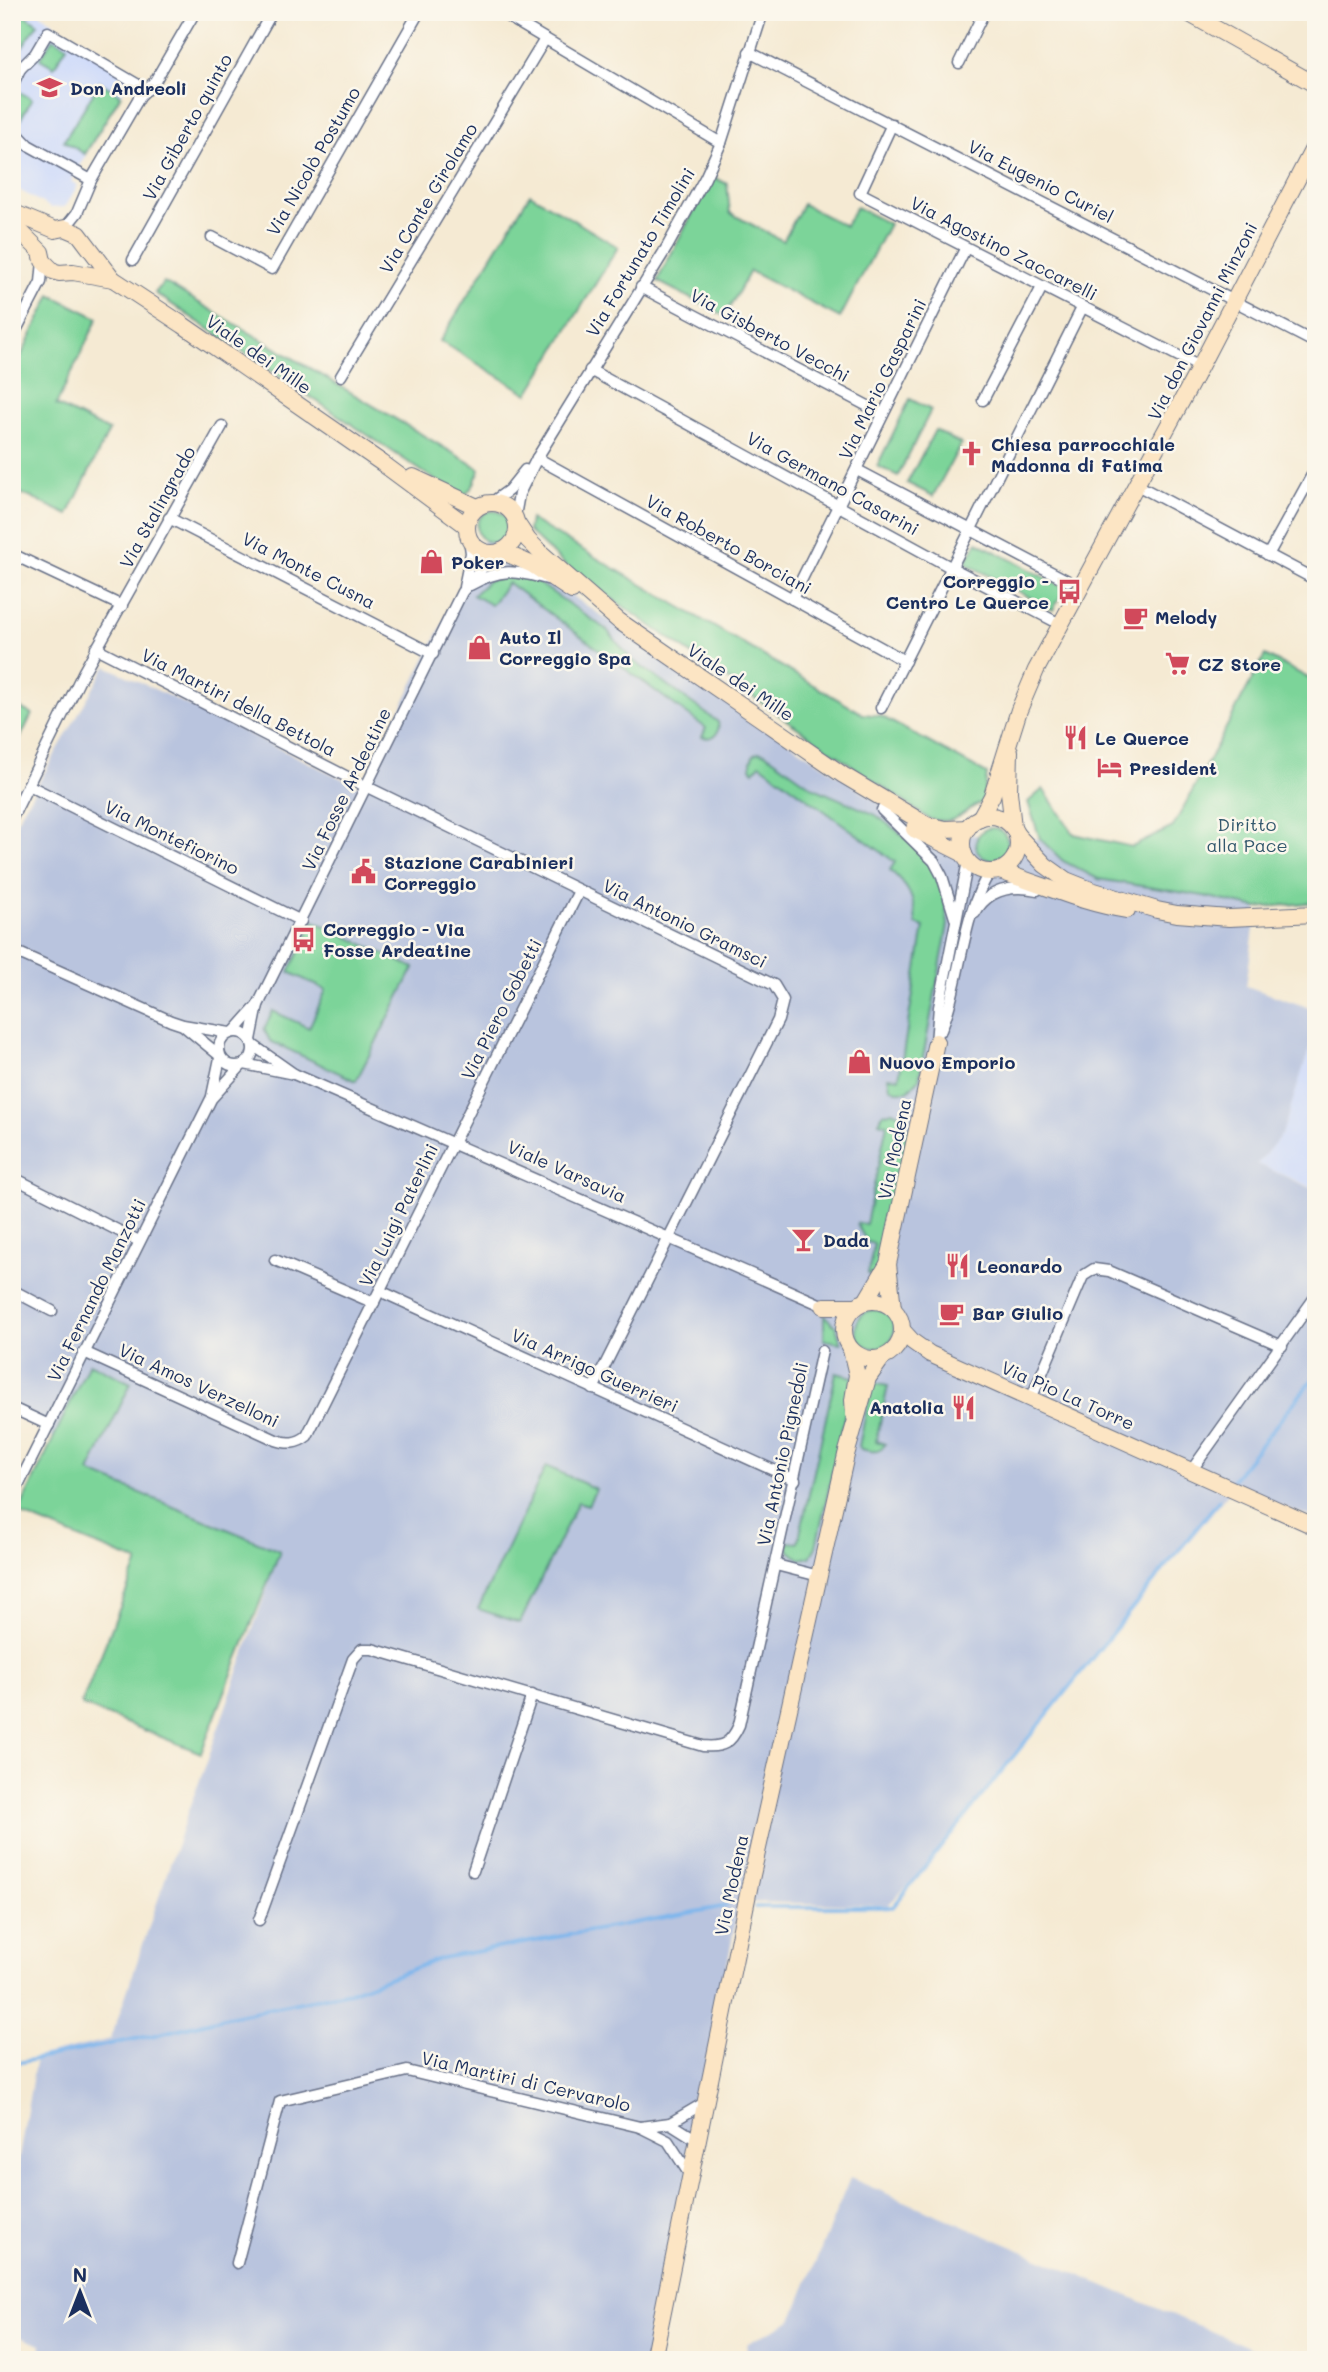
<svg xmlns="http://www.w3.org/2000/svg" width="1328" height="2372" font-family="Mali,sans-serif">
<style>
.built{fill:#cedafa}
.industrial{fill:#b9c4de}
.green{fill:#7cd499;stroke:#4c827c;stroke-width:2}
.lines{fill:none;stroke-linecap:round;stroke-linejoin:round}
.stream{stroke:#7cb6ed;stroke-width:3.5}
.street-casing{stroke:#677087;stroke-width:13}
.secondary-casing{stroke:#677087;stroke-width:18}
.street{stroke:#fff;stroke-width:10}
.secondary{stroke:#fce5c4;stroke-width:16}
.labels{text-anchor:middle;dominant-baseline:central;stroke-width:5;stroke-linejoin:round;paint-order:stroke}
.poi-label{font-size:18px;font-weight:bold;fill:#1b2f5e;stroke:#fbf7ec;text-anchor:start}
.street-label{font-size:18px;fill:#1b2f5e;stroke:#fbf7ec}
.park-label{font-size:18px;fill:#33586d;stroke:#fbf7ec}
</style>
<rect width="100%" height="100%" fill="#fbf7ec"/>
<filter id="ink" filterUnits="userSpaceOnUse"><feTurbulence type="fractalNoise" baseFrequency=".0143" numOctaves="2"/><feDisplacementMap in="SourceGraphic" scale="14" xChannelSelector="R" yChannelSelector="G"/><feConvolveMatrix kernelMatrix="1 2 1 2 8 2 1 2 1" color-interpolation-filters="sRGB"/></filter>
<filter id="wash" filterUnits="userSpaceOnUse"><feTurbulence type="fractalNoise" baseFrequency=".00686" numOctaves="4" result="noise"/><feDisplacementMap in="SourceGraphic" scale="28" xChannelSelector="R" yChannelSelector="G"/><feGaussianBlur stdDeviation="1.57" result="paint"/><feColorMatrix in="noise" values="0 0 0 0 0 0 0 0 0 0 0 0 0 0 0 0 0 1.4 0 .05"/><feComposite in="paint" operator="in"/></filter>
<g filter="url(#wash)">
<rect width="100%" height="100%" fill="#f5ead3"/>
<!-- built -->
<g class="built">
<path d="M12 12H38L54 23 53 29 129 76V81L71 181 78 185 65 207 51 208 12 186Z"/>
<path d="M1316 1028V1189L1257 1164 1282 1134Z"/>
</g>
<!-- industrial -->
<g class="industrial">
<path d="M485 537 922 832 1040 839 1063 861 1257 908 1246 986 1316 1010V1028L1282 1134 1257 1164 1316 1190V1519L1233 1487 978 1801 934 1859 888 1905 739 1902 654 2360H40L41 2345 12 2334V2187H14L36 2057 111 2039 189 1808 205 1767 280 1551 85 1479 43 1426 12 1411V829L106 666 362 788Z"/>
<path d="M850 2178 1279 2360H744L748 2343 792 2320Z"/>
</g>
<!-- green -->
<g class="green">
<path d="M12 12H21L38 24 22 47 12 40Z"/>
<path d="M53 38 67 46 54 67 40 59Z"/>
<path d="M100 82 121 95 85 154 64 141Z"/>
<path d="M18 91 32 99 20 120 12 115V101Z"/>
<path d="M712 176 727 184 730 213 783 241 803 204 845 226 856 207 889 224 840 318 750 271 725 316 657 281Z"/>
<path d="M530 194 618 247 528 394 440 341Z"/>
<path d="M164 282 480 469 473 486 465 495 438 482 155 293Z"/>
<path d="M51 295 98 318 56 405 109 431 68 515 21 493 12 508V374Z"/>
<path d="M910 399 931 410 898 476 877 466Z"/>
<path d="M935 430 961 444 933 496 907 483Z"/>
<circle cx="493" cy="527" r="16"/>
<path d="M530 519 863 714 881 716 987 774 983 802C958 812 960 826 929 819L568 568 528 531Z"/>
<path d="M977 542 1065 588 1053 610 965 563Z"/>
<path d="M518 576 534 580 607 630 631 659 718 722C720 734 714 740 702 737L706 728 508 583 491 605 473 595 489 580Z"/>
<path d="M1265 655 1316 682V746L1311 757 1316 759V902L1257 908 1204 896 1098 879 1063 861 1040 839 1028 802 1043 789 1074 834 1132 847 1173 827Z"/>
<path d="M12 704 32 714 12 755Z"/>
<path d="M759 752 765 753 814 788 876 815 909 840 930 863 944 893 948 925 919 1079 908 1091H896L890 1087 888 1077 899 1078 924 927 916 924C914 897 910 888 890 870L895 862 760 764 754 771 751 768V761L754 754Z"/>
<circle cx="992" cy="844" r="16"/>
<path d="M314 921 414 968 356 1081 270 1041 264 1029 273 1011 309 1028 326 990 289 972Z"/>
<path d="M892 1111 903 1116 909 1128 877 1276 868 1274 874 1244 867 1242 857 1225V1223L866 1224 887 1124 879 1122 883 1114Z"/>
<circle cx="875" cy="1329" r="19"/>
<path d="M824 1315 836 1327 841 1343 824 1340Z"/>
<path d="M89 1363 131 1383 89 1472 280 1551 201 1753 81 1705 138 1562 18 1513Z"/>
<path d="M836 1373 853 1377 816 1547 810 1557 800 1559 788 1550V1542L798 1543Z"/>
<path d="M872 1383 888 1386 876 1441 885 1444C879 1455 871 1451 861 1449L859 1446Z"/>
<path d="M546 1466 596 1489 588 1505 578 1502 520 1623 478 1609Z"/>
</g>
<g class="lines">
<!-- stream -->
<g class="stream">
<path d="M1233 1479 1316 1375"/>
<path d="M755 1907H893L1219 1500"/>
<path d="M12 2064 155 2035 228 2017 350 1992 442 1958 727 1906"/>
</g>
</g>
</g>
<g filter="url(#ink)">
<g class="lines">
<defs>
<g id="street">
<path d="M500 12 721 143"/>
<path d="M749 52 1316 343"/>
<path d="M959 63 984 12"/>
<path d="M12 64 20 69 12 86"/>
<path d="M20 69 35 54 48 32 147 90"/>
<path d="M892 124 860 193 1200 367"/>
<path d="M12 128 28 145 91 180"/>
<path d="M65 228 77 213 91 180 140 96 155 81 195 12"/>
<path d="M212 237 272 269 419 12"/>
<path d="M133 260 272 12"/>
<path d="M641 287 883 414"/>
<path d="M12 338 41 282 43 261"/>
<path d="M590 370 952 568 1060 624"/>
<path d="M341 376 545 39"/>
<path d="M983 400 1042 287"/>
<path d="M537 458 905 661"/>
<path d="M857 470 1068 581"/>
<path d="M1137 485 1316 580"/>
<path d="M491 503 509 490 525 470"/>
<path d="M515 516 519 494 537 458 667 247 705 178 721 143 763 12"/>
<path d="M169 518 433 654"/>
<path d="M12 554 122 606"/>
<path d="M1268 555 1316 468"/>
<path d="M470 585C501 568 514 570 547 579"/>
<path d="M464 587 471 553 469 538"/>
<path d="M792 599 965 249"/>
<path d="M96 648 357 782 774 985 783 1000 778 1020 593 1389"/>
<path d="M881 708 1082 308"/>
<path d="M28 785 301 921"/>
<path d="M882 810 934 861 942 876 955 918"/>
<path d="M12 818 83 673 222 426"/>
<path d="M975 913C988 889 1012 885 1037 890"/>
<path d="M12 950 171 1021 183 1025 230 1033"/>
<path d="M185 1027 219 1055"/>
<path d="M941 1030C961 982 962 913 990 872"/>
<circle cx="236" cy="1049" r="17"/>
<path d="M234 1032 258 1005"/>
<path d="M251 1040 258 1005 462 592 495 553"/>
<path d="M936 1042 939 1007 968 861"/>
<path d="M253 1045 294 1074 824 1306"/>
<path d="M244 1064 294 1074"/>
<path d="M212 1096 220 1058"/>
<path d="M12 1177 139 1241"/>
<path d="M275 1260 374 1303"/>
<path d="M12 1290 52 1311"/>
<path d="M380 1291 795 1480"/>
<path d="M84 1352 276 1440C288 1444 297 1444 307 1436L579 891"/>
<path d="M1031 1399 1083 1276 1094 1269 1109 1271 1282 1346"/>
<path d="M12 1408 49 1425"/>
<path d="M1191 1471 1316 1296"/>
<path d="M12 1498 211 1099 241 1066"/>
<path d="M776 1565 819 1576"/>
<path d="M473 1871 532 1695"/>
<path d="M259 1920 353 1659 362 1649H372L703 1746C723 1748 731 1743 739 1725L822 1351"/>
<path d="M670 2123 697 2140"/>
<path d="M640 2127 670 2123 704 2103"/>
<path d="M237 2263 280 2101 407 2071 640 2127 668 2141 690 2175"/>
</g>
<g id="secondary">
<path d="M1186 12 1316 85"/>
<path d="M12 212 55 230 65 228 79 234 113 279 183 325 382 463 467 526"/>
<path d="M12 223 41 252 43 261 53 271 59 273 73 272 113 279"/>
<path d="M413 477 477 507"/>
<circle cx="492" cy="528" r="25"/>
<path d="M518 525 528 540 541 553 619 621 843 775 927 825 946 829 968 828"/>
<path d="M501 551 533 565 572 591"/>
<path d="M1010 751 1009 792 1013 827"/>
<circle cx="990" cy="844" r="28"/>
<path d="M980 818 992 796 1019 710 1036 670 1193 380 1316 143"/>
<path d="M914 829 964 854"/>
<path d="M1017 835 1045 865 1066 880 1091 890 1157 910 1177 914 1229 918 1316 914"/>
<path d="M999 871C1042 884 1083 904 1127 910"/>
<path d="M888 1264 893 1308"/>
<circle cx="873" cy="1330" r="29"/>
<path d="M866 1301 888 1264 936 1042"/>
<path d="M824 1306H855"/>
<path d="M902 1330 913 1342 930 1354 1316 1527"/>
<path d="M851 1350 857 1375 853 1400 854 1415"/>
<path d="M653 2360 750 1884 846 1455 868 1378 882 1358"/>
</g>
</defs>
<!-- street casing -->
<use href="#street" class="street-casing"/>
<!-- secondary casing -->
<use href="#secondary" class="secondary-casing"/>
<!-- street -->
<use href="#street" class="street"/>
<!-- secondary -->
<use href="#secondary" class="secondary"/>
</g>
</g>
<!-- icons -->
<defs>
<symbol id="school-bare" viewBox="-9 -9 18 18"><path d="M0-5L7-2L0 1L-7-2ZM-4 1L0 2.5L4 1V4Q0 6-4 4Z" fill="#d1495b" stroke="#fbf7ec" stroke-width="2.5" paint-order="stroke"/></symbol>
<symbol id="church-bare" viewBox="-9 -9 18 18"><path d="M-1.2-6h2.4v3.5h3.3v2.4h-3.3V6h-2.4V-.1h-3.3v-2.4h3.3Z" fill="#d1495b" stroke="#fbf7ec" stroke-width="2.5" paint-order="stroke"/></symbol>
<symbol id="shop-bare" viewBox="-9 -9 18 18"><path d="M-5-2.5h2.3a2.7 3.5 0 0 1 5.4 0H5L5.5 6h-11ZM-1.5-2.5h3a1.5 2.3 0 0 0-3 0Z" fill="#d1495b" stroke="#fbf7ec" stroke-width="2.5" paint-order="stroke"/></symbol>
<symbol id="bus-bare" viewBox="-9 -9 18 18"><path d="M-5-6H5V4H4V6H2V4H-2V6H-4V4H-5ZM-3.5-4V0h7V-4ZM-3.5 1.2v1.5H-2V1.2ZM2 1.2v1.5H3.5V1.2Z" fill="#d1495b" stroke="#fbf7ec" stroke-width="2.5" paint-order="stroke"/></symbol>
<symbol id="cafe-bare" viewBox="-9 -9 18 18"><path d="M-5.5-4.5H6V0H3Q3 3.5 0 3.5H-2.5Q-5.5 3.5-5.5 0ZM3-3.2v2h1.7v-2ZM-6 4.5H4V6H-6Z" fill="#d1495b" stroke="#fbf7ec" stroke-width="2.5" paint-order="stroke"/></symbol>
<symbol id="supermarket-bare" viewBox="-9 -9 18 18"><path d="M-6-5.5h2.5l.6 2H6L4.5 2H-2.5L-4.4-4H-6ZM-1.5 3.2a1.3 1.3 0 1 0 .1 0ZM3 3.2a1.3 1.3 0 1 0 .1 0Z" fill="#d1495b" stroke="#fbf7ec" stroke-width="2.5" paint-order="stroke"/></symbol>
<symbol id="restaurant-bare" viewBox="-9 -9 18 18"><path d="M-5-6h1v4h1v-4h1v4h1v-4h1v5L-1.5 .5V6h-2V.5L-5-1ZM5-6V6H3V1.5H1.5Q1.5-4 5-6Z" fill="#d1495b" stroke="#fbf7ec" stroke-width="2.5" paint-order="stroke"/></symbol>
<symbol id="hotel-bare" viewBox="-9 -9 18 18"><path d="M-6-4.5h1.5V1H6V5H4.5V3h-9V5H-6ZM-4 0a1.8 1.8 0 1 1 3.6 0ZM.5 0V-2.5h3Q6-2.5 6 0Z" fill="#d1495b" stroke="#fbf7ec" stroke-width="2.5" paint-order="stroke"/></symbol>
<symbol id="civic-bare" viewBox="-9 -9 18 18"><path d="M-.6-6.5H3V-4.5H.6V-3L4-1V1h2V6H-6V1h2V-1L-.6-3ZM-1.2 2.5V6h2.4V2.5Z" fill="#d1495b" stroke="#fbf7ec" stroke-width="2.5" paint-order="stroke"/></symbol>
<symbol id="bar-bare" viewBox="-9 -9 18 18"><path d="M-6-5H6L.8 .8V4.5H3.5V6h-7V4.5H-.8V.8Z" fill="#d1495b" stroke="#fbf7ec" stroke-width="2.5" paint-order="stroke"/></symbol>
</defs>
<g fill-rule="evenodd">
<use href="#school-bare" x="32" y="70" width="35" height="35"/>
<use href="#church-bare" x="954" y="436" width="35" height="35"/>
<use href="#shop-bare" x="414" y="544" width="35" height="35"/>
<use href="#bus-bare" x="1052" y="574" width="35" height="35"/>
<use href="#cafe-bare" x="1118" y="600" width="35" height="35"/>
<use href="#shop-bare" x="462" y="630" width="35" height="35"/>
<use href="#supermarket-bare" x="1160" y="646" width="35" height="35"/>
<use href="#restaurant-bare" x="1058" y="720" width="35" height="35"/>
<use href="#hotel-bare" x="1092" y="750" width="35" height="35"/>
<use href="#civic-bare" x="346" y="854" width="35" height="35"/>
<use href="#bus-bare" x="286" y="922" width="35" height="35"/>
<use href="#shop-bare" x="842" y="1044" width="35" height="35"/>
<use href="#bar-bare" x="786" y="1222" width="35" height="35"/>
<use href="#restaurant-bare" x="940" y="1248" width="35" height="35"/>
<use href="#cafe-bare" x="934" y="1296" width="35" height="35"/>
<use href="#restaurant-bare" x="946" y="1390" width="35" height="35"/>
</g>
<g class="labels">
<!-- poi labels -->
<g class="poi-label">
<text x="70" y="88">Don Andreoli</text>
<text x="991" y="444">Chiesa parrocchiale<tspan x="991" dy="21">Madonna di Fatima</tspan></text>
<text x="451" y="562">Poker</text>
<text x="1049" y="581" text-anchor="end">Correggio -<tspan x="1049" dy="21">Centro Le Querce</tspan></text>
<text x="1155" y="617">Melody</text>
<text x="499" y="637">Auto Il<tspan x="499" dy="21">Correggio Spa</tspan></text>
<text x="1198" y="664">CZ Store</text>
<text x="1095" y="738">Le Querce</text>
<text x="1129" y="768">President</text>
<text x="384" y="862">Stazione Carabinieri<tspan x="384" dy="21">Correggio</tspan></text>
<text x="323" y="929">Correggio - Via<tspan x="323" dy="21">Fosse Ardeatine</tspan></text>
<text x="879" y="1062">Nuovo Emporio</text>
<text x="823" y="1240">Dada</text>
<text x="977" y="1266">Leonardo</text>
<text x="972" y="1313">Bar Giulio</text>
<text x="944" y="1407" text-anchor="end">Anatolia</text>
</g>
<!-- street labels -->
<g class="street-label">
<text transform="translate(187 127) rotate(-61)">Via Giberto quinto</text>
<text transform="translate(313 161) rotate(-60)">Via Nicolò Postumo</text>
<text transform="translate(1041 181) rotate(27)">Via Eugenio Curiel</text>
<text transform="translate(428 198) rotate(-59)">Via Conte Girolamo</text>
<text transform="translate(1004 248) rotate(27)">Via Agostino Zaccarelli</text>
<text transform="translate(640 252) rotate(-59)">Via Fortunato Timolini</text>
<text transform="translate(1202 321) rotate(-63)">Via don Giovanni Minzoni</text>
<text transform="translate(770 335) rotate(28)">Via Gisberto Vecchi</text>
<text transform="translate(259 354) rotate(35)">Viale dei Mille</text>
<text transform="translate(882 379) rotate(-64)">Via Mario Gasparini</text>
<text transform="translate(833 483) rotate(29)">Via Germano Casarini</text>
<text transform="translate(157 507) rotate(-61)">Via Stalingrado</text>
<text transform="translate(729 544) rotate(29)">Via Roberto Borciani</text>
<text transform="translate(309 570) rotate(27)">Via Monte Cusna</text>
<text transform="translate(741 682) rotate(34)">Viale dei Mille</text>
<text transform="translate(239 702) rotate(27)">Via Martiri della Bettola</text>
<text transform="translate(346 789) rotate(-64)">Via Fosse Ardeatine</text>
<text transform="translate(172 837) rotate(26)">Via Montefiorino</text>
<text transform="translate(685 923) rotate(26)">Via Antonio Gramsci</text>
<text transform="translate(501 1009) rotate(-63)">Via Piero Gobetti</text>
<text transform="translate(894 1149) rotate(-78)">Via Modena</text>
<text transform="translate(567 1171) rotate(24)">Viale Varsavia</text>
<text transform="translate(398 1215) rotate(-64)">Via Luigi Paterlini</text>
<text transform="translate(96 1290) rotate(-64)">Via Fernando Manzotti</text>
<text transform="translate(595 1370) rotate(24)">Via Arrigo Guerrieri</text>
<text transform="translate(199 1385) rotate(25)">Via Amos Verzelloni</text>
<text transform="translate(1068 1395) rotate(24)">Via Pio La Torre</text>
<text transform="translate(782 1454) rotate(-78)">Via Antonio Pignedoli</text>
<text transform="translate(731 1885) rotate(-78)">Via Modena</text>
<text transform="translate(526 2081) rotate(13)">Via Martiri di Cervarolo</text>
</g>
<!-- park labels -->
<g class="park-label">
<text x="1247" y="824">Diritto<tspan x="1247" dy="21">alla Pace</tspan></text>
</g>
</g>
<!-- margin -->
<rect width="1328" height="2372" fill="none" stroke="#fbf7ec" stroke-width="42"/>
<!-- north arrow -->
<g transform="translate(80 2292)" stroke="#fbf7ec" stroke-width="5" paint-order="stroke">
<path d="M0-5L12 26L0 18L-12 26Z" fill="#1b2f5e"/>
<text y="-10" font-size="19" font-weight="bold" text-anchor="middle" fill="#1b2f5e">N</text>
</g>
</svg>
